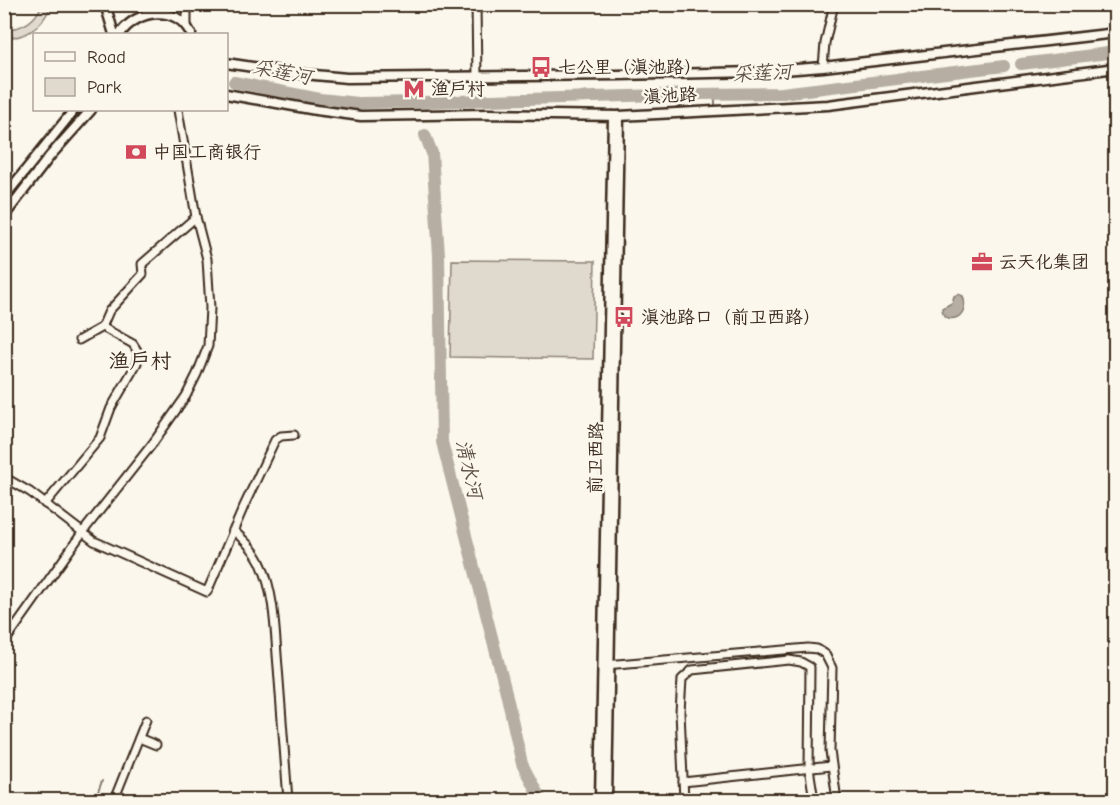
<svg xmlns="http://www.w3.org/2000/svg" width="1120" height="805" font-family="'Comic Neue','LXGW WenKai TC',sans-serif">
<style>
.green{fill:#dfd9ce;stroke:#8d8276;stroke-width:1.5}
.water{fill:#b6aea2;stroke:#85796d;stroke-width:1.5}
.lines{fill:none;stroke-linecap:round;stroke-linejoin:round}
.stream{stroke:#85796d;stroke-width:2}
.river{stroke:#b6aea2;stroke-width:12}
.minor-casing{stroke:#3b2a1e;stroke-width:11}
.major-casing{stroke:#3b2a1e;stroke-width:13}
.minor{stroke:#fbf7ec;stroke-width:7}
.major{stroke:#fbf7ec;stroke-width:8}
.labels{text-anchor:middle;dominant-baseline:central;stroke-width:5;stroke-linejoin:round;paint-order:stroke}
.poi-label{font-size:18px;fill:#3b2a1e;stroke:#fbf7ec;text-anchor:start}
.street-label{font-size:18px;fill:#3b2a1e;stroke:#fbf7ec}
.water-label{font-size:20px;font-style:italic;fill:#605246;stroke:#fbf7ec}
.quarter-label{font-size:21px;fill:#3b2a1e;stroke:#fbf7ec}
</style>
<rect width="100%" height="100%" fill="#fbf7ec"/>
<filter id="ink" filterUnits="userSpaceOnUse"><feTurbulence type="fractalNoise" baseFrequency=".0167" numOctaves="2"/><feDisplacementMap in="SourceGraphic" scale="12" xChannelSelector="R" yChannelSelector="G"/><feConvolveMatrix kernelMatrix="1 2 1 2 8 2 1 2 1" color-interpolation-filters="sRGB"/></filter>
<g filter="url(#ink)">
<!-- green -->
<g class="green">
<path d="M42 5H58L50 8C41 28 26 38 5 38V29C22 29 35 21 42 5Z"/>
<path d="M452 260 595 261 593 359 450 357Z"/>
</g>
<!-- water -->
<path class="water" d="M958 294 963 296C971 320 943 326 942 308L952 303 954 296Z"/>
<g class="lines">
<!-- stream -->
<g class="stream">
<path d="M715 93V107"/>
<path d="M95 800 102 781"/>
</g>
<!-- river -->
<g class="river">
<path d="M1021 64 1116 52"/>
<path d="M234 82 320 99 358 103 422 102 695 94 782 93 1004 66"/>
<path d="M425 135 432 153 439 255 442 442 506 692 522 764 541 800"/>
</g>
<defs>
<g id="minor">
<path d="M476 4 477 77"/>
<path d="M187 26V4"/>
<path d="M823 67 825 43 834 4"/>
<path d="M79 340 102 327 109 311 143 274 142 264 196 217"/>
<path d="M4 477 30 492 94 541 207 592 244 506 275 440 281 436 294 435"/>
<path d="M45 504 100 438 111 408 137 363 138 352 133 344 102 327"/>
<path d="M233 530C245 541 256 551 262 566 275 596 275 634 278 667 281 711 285 756 288 800"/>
<path d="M4 643 82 533 153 443 186 396 197 374 208 346 210 308 207 259 196 217 178 110"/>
<path d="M605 665 808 648 817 649 825 654 832 668 830 751 837 800"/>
<path d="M139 738 156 745"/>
<path d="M683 782 831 766"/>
<path d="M114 800 146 720"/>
<path d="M684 800 680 712 682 679 692 670 789 660 801 662 810 667 809 768 814 800"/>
</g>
<g id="major">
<path d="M105 4 114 34"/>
<path d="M137 4 154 13"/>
<path d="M120 34C137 9 177 4 191 34"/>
<path d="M226 63 293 73 347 78 618 75 757 72 823 67 1116 33"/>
<path d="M226 94 316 110 361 116 489 114 619 116 828 105 1116 68"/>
<path d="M4 197 74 110"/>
<path d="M4 216 50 156 91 110"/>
<path d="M600 800 613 116"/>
<path d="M607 800 619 116"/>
</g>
</defs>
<!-- minor casing -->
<use href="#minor" class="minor-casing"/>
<!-- major casing -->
<use href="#major" class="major-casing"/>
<!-- minor -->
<use href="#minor" class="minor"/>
<!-- major -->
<use href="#major" class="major"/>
</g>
</g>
<!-- icons -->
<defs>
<symbol id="bus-bare" viewBox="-9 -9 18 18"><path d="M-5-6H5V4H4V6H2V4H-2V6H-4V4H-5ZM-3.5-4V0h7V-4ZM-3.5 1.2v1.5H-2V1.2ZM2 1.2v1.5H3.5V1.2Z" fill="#d1495b" stroke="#fbf7ec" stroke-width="2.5" paint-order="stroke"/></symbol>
<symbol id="metro-bare" viewBox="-9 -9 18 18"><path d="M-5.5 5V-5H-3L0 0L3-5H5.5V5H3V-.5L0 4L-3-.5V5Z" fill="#d1495b" stroke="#fbf7ec" stroke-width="2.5" paint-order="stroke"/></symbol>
<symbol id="bank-bare" viewBox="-9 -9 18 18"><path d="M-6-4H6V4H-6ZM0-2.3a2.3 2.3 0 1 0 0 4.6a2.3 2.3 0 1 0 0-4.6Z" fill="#d1495b" stroke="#fbf7ec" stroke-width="2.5" paint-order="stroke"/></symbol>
<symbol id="office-bare" viewBox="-9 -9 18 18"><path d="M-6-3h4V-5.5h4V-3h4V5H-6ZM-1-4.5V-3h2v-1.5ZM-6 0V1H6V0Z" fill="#d1495b" stroke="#fbf7ec" stroke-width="2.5" paint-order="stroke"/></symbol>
</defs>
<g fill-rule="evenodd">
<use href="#bus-bare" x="526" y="52" width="30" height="30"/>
<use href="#metro-bare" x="399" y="74" width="30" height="30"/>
<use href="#bank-bare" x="121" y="137" width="30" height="30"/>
<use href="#office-bare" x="967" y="247" width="30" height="30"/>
<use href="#bus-bare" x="609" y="302" width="30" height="30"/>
</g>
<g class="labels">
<!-- poi labels -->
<g class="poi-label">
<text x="558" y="67">七公里（滇池路）</text>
<text x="431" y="89">渔户村</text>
<text x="153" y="152">中国工商银行</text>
<text x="999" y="262">云天化集团</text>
<text x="641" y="317">滇池路口（前卫西路）</text>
</g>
<!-- street labels -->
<g class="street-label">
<text transform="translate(670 96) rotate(-3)">滇池路</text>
<text transform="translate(596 458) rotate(-89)">前卫西路</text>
</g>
<!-- water labels -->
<g class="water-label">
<text transform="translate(282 72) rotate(11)">采莲河</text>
<text transform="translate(762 73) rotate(-3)">采莲河</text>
<text transform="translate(469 469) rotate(77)">清水河</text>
</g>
<!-- quarter labels -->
<g class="quarter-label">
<text x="140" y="361">渔户村</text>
</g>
</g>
<!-- margin -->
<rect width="1120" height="805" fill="none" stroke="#fbf7ec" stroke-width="24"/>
<rect x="12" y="12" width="1096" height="781" fill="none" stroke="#3b2a1e" stroke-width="2" filter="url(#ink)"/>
<!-- legend -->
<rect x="33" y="33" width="195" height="78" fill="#fbf7ec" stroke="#aea59a" stroke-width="1.5"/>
<rect x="45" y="52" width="30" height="9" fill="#fbf7ec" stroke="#aea59a" stroke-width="1.5"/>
<text x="87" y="63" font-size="18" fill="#3b2a1e">Road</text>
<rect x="45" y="78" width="30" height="18" fill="#dfd9ce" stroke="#aea59a" stroke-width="1.5"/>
<text x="87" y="93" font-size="18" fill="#3b2a1e">Park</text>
</svg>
